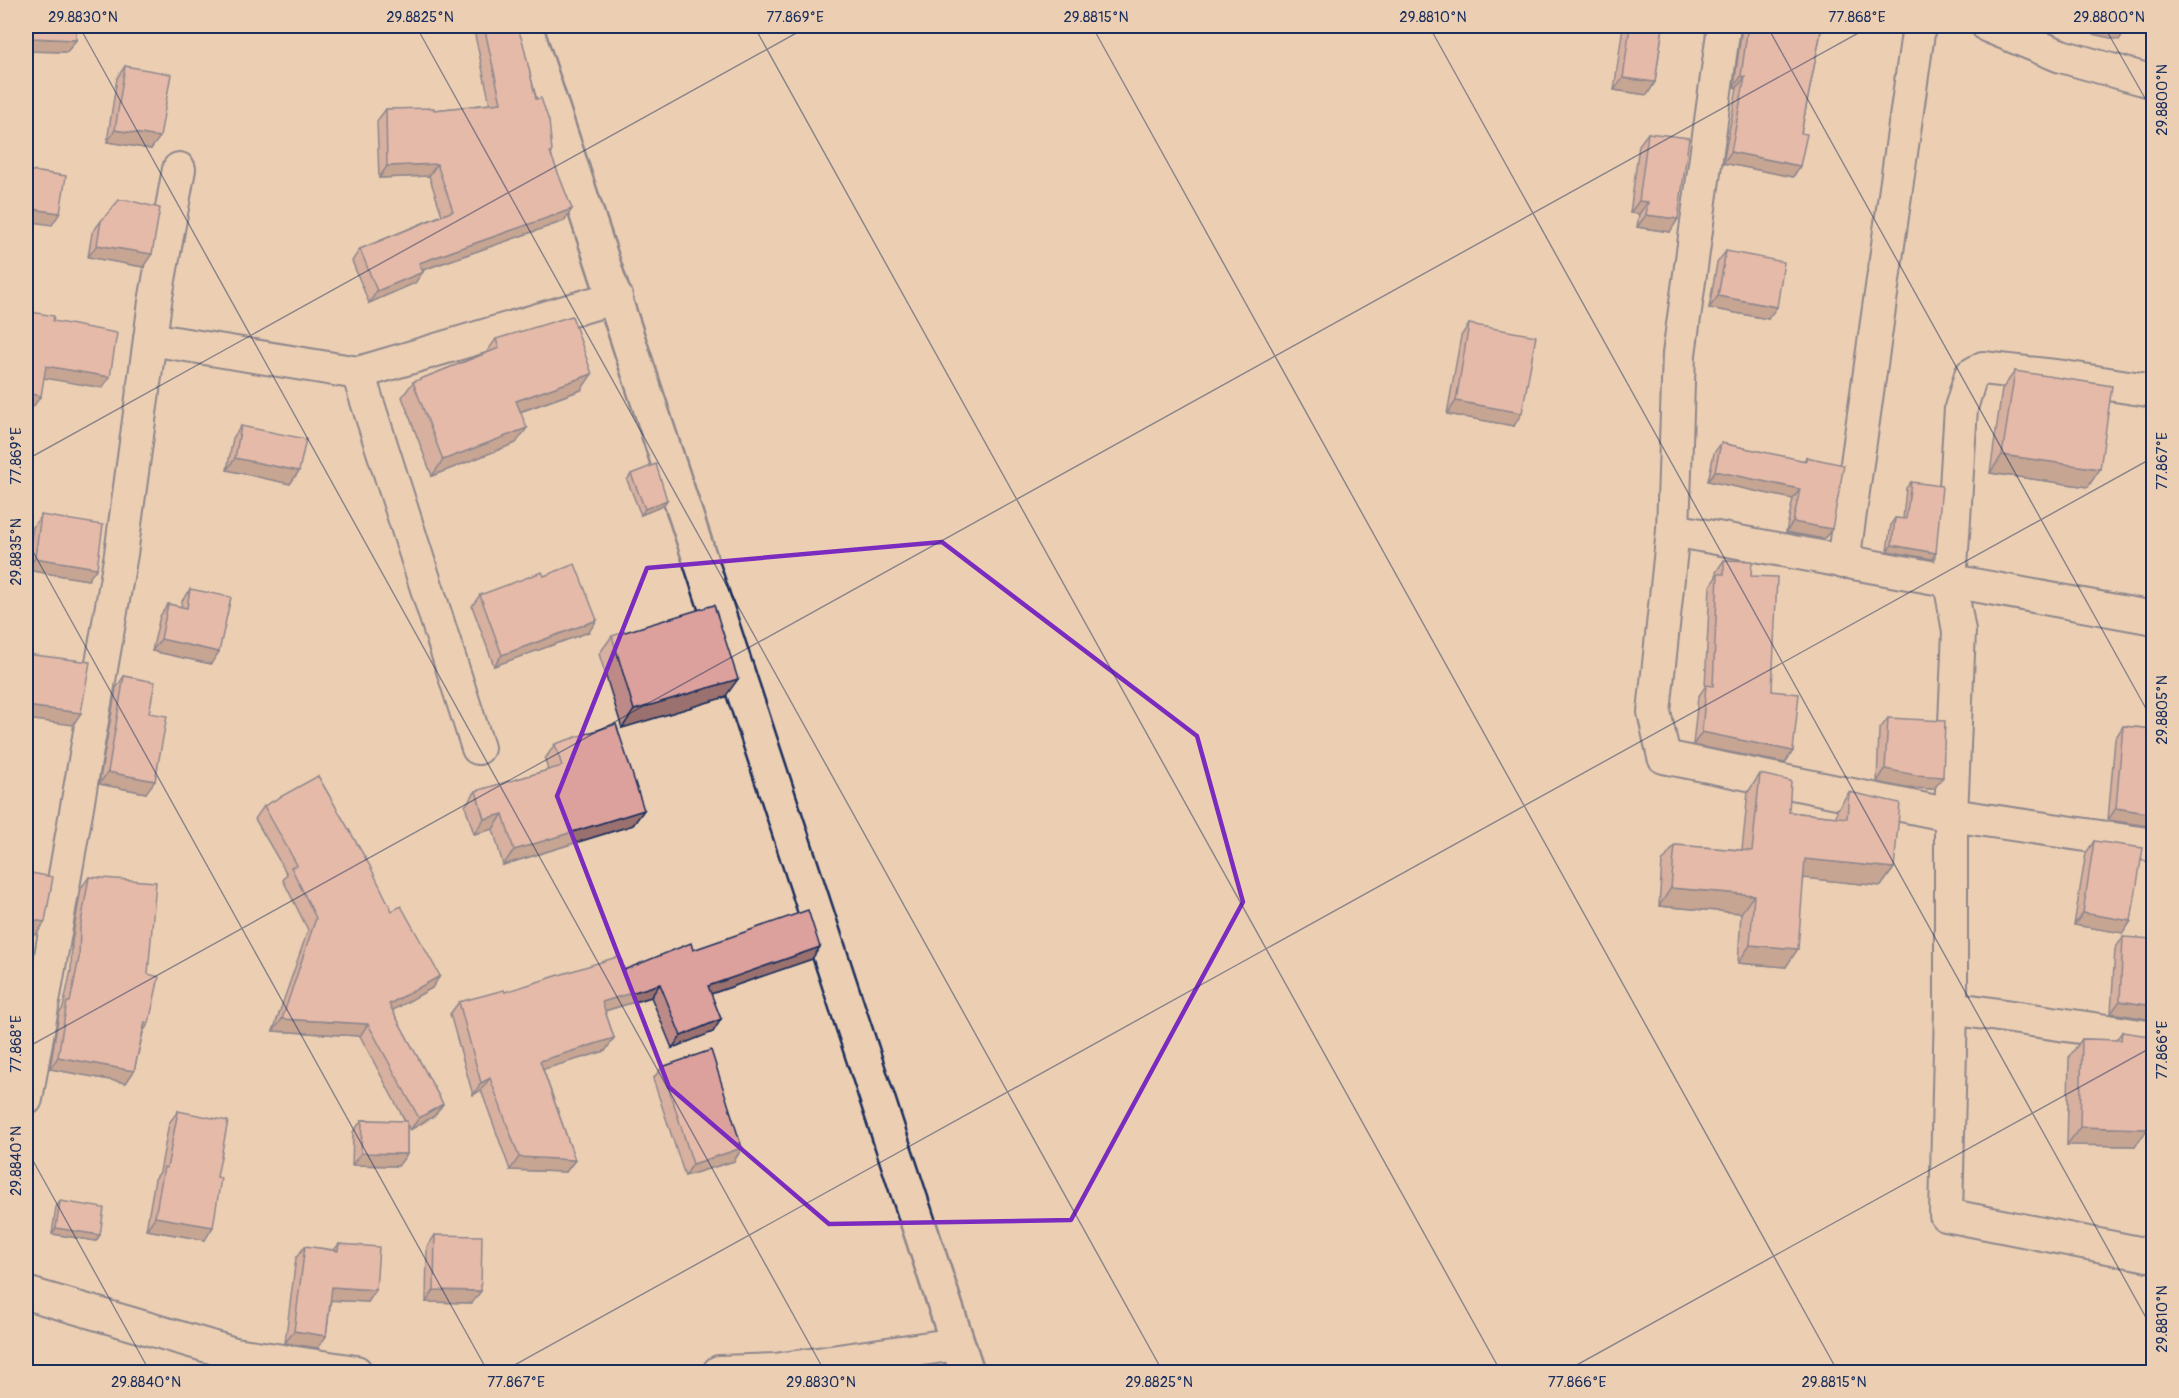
<svg xmlns="http://www.w3.org/2000/svg" width="2179" height="1398" font-family="Pangolin,sans-serif">
<style>
.lines{fill:none;stroke-linecap:round;stroke-linejoin:round}
.street-casing{stroke:#1b2f5e;stroke-width:36}
.secondary-casing{stroke:#1b2f5e;stroke-width:38}
.street{stroke:#eccfb3;stroke-width:32}
.secondary{stroke:#eccfb3;stroke-width:33}
.wall{fill:#bd8a87;stroke:#1b2f5e;stroke-width:1.5}
.shaded-wall{fill:#9a716e;stroke:#1b2f5e;stroke-width:1.5}
.building{fill:#dca19d;stroke:#1b2f5e;stroke-width:1.5}
.marked{fill:none;stroke:#7b2cbf;stroke-width:4.5;stroke-linejoin:round}
.ticks{fill:none;stroke:#1b2f5e;stroke-width:1.5;stroke-opacity:0.45}
.neatline{fill:none;stroke:#1b2f5e;stroke-width:2}
.ticks-label{font-size:15px;text-anchor:middle;fill:#1b2f5e}
</style>
<rect width="100%" height="100%" fill="#eccfb3"/>
<filter id="ink" filterUnits="userSpaceOnUse"><feTurbulence type="fractalNoise" baseFrequency=".0167" numOctaves="2"/><feDisplacementMap in="SourceGraphic" scale="12" xChannelSelector="R" yChannelSelector="G"/><feConvolveMatrix kernelMatrix="1 2 1 2 8 2 1 2 1" color-interpolation-filters="sRGB"/></filter>
<g filter="url(#ink)">
<g class="lines">
<defs>
<g id="street">
<path d="M1724 26 1679 354 1673 530 1654 712 1664 757 1951 815 2154 845"/>
<path d="M1988 26 2061 56 2154 82"/>
<path d="M150 339 358 373 616 297"/>
<path d="M358 373 478 748"/>
<path d="M2154 391 2063 377 1983 368 1971 375 1961 408 1950 582 1959 631 1951 815V1008L1946 1215 2154 1256"/>
<path d="M1673 530 2154 618"/>
<path d="M1843 562 1919 26"/>
<path d="M1951 1008 2154 1038"/>
<path d="M26 1099 121 554 155 302 179 169"/>
<path d="M26 1293 235 1354 356 1372"/>
<path d="M719 1372 775 1370 957 1344"/>
</g>
<path id="secondary" d="M525 26 967 1372"/>
</defs>
<!-- street casing -->
<use href="#street" class="street-casing"/>
<!-- secondary casing -->
<use href="#secondary" class="secondary-casing"/>
<!-- street -->
<use href="#street" class="street"/>
<!-- secondary -->
<use href="#secondary" class="secondary"/>
</g>
<!-- wall -->
<g class="wall">
<path d="M26 26H76V40L67 52 26 51Z"/>
<path d="M473 26H517L551 153 564 221 423 270 415 283 369 303 352 261 360 249 442 215 429 176 379 178 377 121 386 109 434 110 490 104Z"/>
<path d="M1623 26H1663L1655 82 1647 95 1614 90Z"/>
<path d="M1742 26H1822L1801 133 1800 166 1793 177 1723 163 1737 88 1734 87Z"/>
<path d="M125 66 151 149 107 142 117 78Z"/>
<path d="M1648 133 1670 232 1637 227 1639 214 1630 213 1639 145Z"/>
<path d="M101 221 143 267 88 257 92 233Z"/>
<path d="M1726 251 1768 319 1709 308 1717 263Z"/>
<path d="M1469 324 1514 426 1447 414 1461 336Z"/>
<path d="M496 339 581 390 520 412 516 443 432 476 402 397 413 382 486 353Z"/>
<path d="M2015 371 2088 487 1990 473 2002 389Z"/>
<path d="M241 426 299 471 290 484 227 470 233 438Z"/>
<path d="M1721 443 1804 461 1806 457 1824 539 1786 532 1793 499 1708 481 1714 453Z"/>
<path d="M631 474 667 500 663 506 641 515 627 480Z"/>
<path d="M1911 482 1932 559 1887 551 1891 524 1895 518 1903 519 1906 488Z"/>
<path d="M41 515 88 580 26 570 33 527Z"/>
<path d="M1724 560 1751 576 1772 691 1793 751 1785 763 1693 745 1698 697 1705 687 1710 586 1716 577V572Z"/>
<path d="M190 589 211 664 152 651 160 616 168 604 181 607 182 601Z"/>
<path d="M480 595 589 632 494 666 472 606Z"/>
<path d="M612 636 725 697 622 728 599 654Z"/>
<path d="M124 676 149 713 146 793 99 784 116 688Z"/>
<path d="M1888 718 1934 789 1906 788 1877 782 1879 730Z"/>
<path d="M2123 726 2154 729V827L2108 820 2115 739Z"/>
<path d="M555 744 644 810 633 825 503 865 493 829 474 834 465 806 476 791 548 770 545 759Z"/>
<path d="M1760 774 1789 812 1836 817 1837 810 1849 792 1894 868 1881 886 1804 878 1786 967 1738 963 1741 913 1659 906 1662 862 1675 845 1742 850 1748 792Z"/>
<path d="M264 806 392 911 432 988 392 1010 443 1104 434 1116 410 1130 407 1125V1154L398 1166 352 1165 353 1132 362 1120 405 1121 360 1036 273 1031 308 930 283 880 287 874 255 819Z"/>
<path d="M2094 841 2131 921 2123 933 2074 925 2086 853Z"/>
<path d="M89 877 143 1033 134 1071 126 1083 50 1069 59 1013 63 1008 71 970 72 941 81 888Z"/>
<path d="M2123 937 2154 1020 2111 1013 2115 949Z"/>
<path d="M693 950 812 959 711 994 721 1019 713 1032 672 1048 651 997 605 1011 614 1038 605 1051 543 1069 575 1160 566 1172 510 1170 481 1090 473 1095 450 1014 459 1002 505 992 624 970Z"/>
<path d="M2122 1032 2135 1146 2067 1145 2069 1057 2082 1039 2116 1040Z"/>
<path d="M662 1067 742 1148 734 1161 685 1176 653 1079Z"/>
<path d="M178 1111 205 1240 146 1230 155 1179 160 1172 169 1123Z"/>
<path d="M60 1201 100 1235 96 1241 52 1234 56 1207Z"/>
<path d="M435 1235 481 1291 472 1303 426 1302 427 1247Z"/>
<path d="M339 1244 376 1290 368 1302 331 1300 326 1336 318 1348 285 1343 296 1258 305 1246 334 1250Z"/>
</g>
<!-- shaded-wall -->
<g class="shaded-wall">
<path d="M1827 26H1848L1847 28Z"/>
<path d="M2067 26H2119L2128 27 2119 40 2065 28Z"/>
<path d="M32 38 76 40 67 52 26 51V47Z"/>
<path d="M1741 76 1745 77 1737 88 1734 87Z"/>
<path d="M1623 78 1655 82 1647 95 1614 90Z"/>
<path d="M115 130 160 137 151 149 107 142Z"/>
<path d="M1731 152 1800 166 1793 177 1723 163Z"/>
<path d="M437 164 429 176 379 178 387 166Z"/>
<path d="M1639 201 1648 202 1639 214 1630 213Z"/>
<path d="M26 208 60 213 52 225 26 221Z"/>
<path d="M572 209 564 221 411 274 419 263Z"/>
<path d="M1646 215 1678 219 1670 232 1637 227Z"/>
<path d="M97 245 152 254 143 267 88 257Z"/>
<path d="M423 272 415 283 369 303 377 291Z"/>
<path d="M1718 296 1777 307 1768 319 1709 308Z"/>
<path d="M46 366 110 377 102 388 38 377Z"/>
<path d="M592 374 581 390 505 417 516 401Z"/>
<path d="M26 393 41 396 33 407 26 405Z"/>
<path d="M1456 401 1522 413 1514 426 1447 414Z"/>
<path d="M527 428 516 443 432 476 443 460Z"/>
<path d="M2002 455 2100 469 2088 487 1990 473Z"/>
<path d="M235 458 299 471 290 484 227 470Z"/>
<path d="M1715 471 1800 489 1793 499 1708 481Z"/>
<path d="M667 500 663 506 641 515 645 509Z"/>
<path d="M1793 522 1832 529 1824 539 1786 532Z"/>
<path d="M1892 545 1936 553 1932 559 1887 551Z"/>
<path d="M35 558 97 568 88 580 26 570Z"/>
<path d="M597 620 589 632 494 666 502 655Z"/>
<path d="M161 639 219 652 211 664 152 651Z"/>
<path d="M738 679 725 697 622 728 634 710Z"/>
<path d="M26 706 81 713 73 725 26 719Z"/>
<path d="M1702 732 1793 751 1785 763 1693 745Z"/>
<path d="M1885 769 1943 777 1934 789 1906 788 1877 782Z"/>
<path d="M108 772 155 781 146 793 99 784Z"/>
<path d="M2116 808 2154 814V827L2108 820Z"/>
<path d="M644 810 633 825 503 865 514 850Z"/>
<path d="M503 814 493 829 474 834 484 819Z"/>
<path d="M1805 859 1894 868 1881 886 1793 877Z"/>
<path d="M1671 888 1754 895 1741 913 1659 906Z"/>
<path d="M2083 913 2131 921 2123 933 2074 925Z"/>
<path d="M26 919 45 922 36 935 26 933Z"/>
<path d="M1750 945 1798 949 1786 967 1738 963Z"/>
<path d="M820 947 812 959 699 998 708 986Z"/>
<path d="M440 976 432 988 381 1017 389 1004Z"/>
<path d="M660 984 651 997 594 1014 602 1002Z"/>
<path d="M2120 1001 2154 1006V1020L2111 1013Z"/>
<path d="M282 1019 368 1024 360 1036 273 1031Z"/>
<path d="M721 1019 713 1032 672 1048 681 1036Z"/>
<path d="M145 1022 149 1023 141 1035Z"/>
<path d="M614 1038 605 1051 531 1073 540 1061Z"/>
<path d="M58 1057 134 1071 126 1083 50 1069Z"/>
<path d="M490 1078 481 1090 473 1095 481 1083Z"/>
<path d="M443 1104 434 1116 410 1130 419 1118Z"/>
<path d="M2080 1127 2148 1129 2135 1146 2067 1145Z"/>
<path d="M742 1148 734 1161 685 1176 693 1164Z"/>
<path d="M361 1153 407 1154 398 1166 352 1165Z"/>
<path d="M519 1157 575 1160 566 1172 510 1170Z"/>
<path d="M155 1217 213 1227 205 1240 146 1230Z"/>
<path d="M56 1228 100 1235 96 1241 52 1234Z"/>
<path d="M332 1287 376 1290 368 1302 324 1300Z"/>
<path d="M434 1290 481 1291 472 1303 426 1302Z"/>
<path d="M294 1331 326 1336 318 1348 285 1343Z"/>
</g>
<!-- building -->
<g class="building">
<path d="M32 26H76V40L32 38Z"/>
<path d="M484 26H517L523 43 536 99 541 98 549 121 552 151 550 152 572 209 419 263 423 272 377 291 360 249 453 211 437 164 387 166 386 109 434 108V110L501 103Z"/>
<path d="M1630 26H1663L1655 82 1623 78Z"/>
<path d="M1748 26H1822L1801 133 1807 134 1800 166 1731 152 1745 77 1741 76Z"/>
<path d="M125 66 171 74 160 137 115 130Z"/>
<path d="M1648 133 1689 138 1678 219 1646 215 1648 202 1639 201Z"/>
<path d="M26 170 66 176 60 213 26 208Z"/>
<path d="M119 200H127L160 208 152 254 97 245 101 221Z"/>
<path d="M1726 251 1784 262 1777 307 1718 296Z"/>
<path d="M26 311 54 316 53 321 117 333 110 377 46 366 41 396 26 393Z"/>
<path d="M572 316 592 374 516 401 527 428 443 460 413 382 499 348 496 339Z"/>
<path d="M1469 324 1536 336 1522 413 1456 401Z"/>
<path d="M2015 371 2112 386 2100 469 2002 455Z"/>
<path d="M241 426 306 439 299 471 235 458Z"/>
<path d="M1721 443 1806 461V457L1844 465 1832 529 1793 522 1800 489 1715 471Z"/>
<path d="M656 464 667 500 645 509 631 474Z"/>
<path d="M1911 482 1942 486 1936 553 1892 545 1895 518 1906 519Z"/>
<path d="M41 515 103 525 97 568 35 558Z"/>
<path d="M1724 560 1752 561 1751 576 1777 577 1772 691 1799 694 1793 751 1702 732 1706 685 1713 686 1718 574H1724Z"/>
<path d="M575 564 597 620 502 655 480 595 542 572 544 576Z"/>
<path d="M190 589 231 597 219 652 161 639 168 604 187 608Z"/>
<path d="M714 605 738 679 634 710 612 636Z"/>
<path d="M26 654 90 662 81 713 26 706Z"/>
<path d="M124 676 155 682 149 713 167 716 155 781 108 772Z"/>
<path d="M1888 718 1945 721 1943 777 1915 775 1885 769Z"/>
<path d="M616 724 644 810 514 850 503 814 484 819 476 791 562 766 555 744Z"/>
<path d="M2123 726 2154 729V814L2116 808Z"/>
<path d="M1760 774 1791 781 1789 812 1847 818 1849 792 1900 803 1894 868 1805 859 1798 949 1750 945 1754 895 1671 888 1675 845 1752 851Z"/>
<path d="M318 776 370 866 392 911 401 906 440 976 389 1004 443 1104 419 1118 368 1024 282 1019 316 918 291 867 297 865 264 806Z"/>
<path d="M2094 841 2143 848 2131 921 2083 913Z"/>
<path d="M26 872 53 877 45 922 26 919Z"/>
<path d="M89 877 156 882 148 974 159 977 149 1023 145 1022 134 1071 58 1057 67 1002H70L79 958 80 929Z"/>
<path d="M808 910 820 947 708 986 721 1019 681 1036 660 984 602 1002 614 1038 540 1061 575 1160 519 1157 490 1078 481 1083 459 1002 504 990 505 992 620 956 624 970 691 943 693 950Z"/>
<path d="M2123 937 2154 939V1006L2120 1001Z"/>
<path d="M26 994 32 995 26 1034Z"/>
<path d="M2122 1032 2149 1036 2148 1129 2080 1127 2082 1039 2121 1040Z"/>
<path d="M711 1050 742 1148 693 1164 662 1067Z"/>
<path d="M178 1111 228 1121 217 1177 221 1178 213 1227 155 1217 164 1167 167 1168Z"/>
<path d="M362 1120 407 1121V1154L361 1153Z"/>
<path d="M60 1201 104 1208 100 1235 56 1228Z"/>
<path d="M435 1235 482 1236 481 1291 434 1290Z"/>
<path d="M339 1244 379 1247 376 1290 332 1287 326 1336 294 1331 305 1246 338 1251Z"/>
</g>
</g>
<!-- marked area -->
<path d="M0 0H2179V1398H0ZM942 542 1197 736 1243 902 1071 1220 829 1224 669 1087 557 796 647 568Z" fill="#eccfb3" fill-opacity=".55" fill-rule="evenodd"/>
<path class="marked" d="M942 542 1197 736 1243 902 1071 1220 829 1224 669 1087 557 796 647 568Z"/>
<!-- ticks -->
<path class="ticks" d="M79 26 825 1372M416 26 1163 1372M754 26 1501 1372M1092 26 1838 1372M1429 26 2154 1332M1767 26 2154 723M2104 26 2154 114M26 460 809 26M26 539 488 1372M26 1048 1871 26M26 1148 150 1372M502 1372 2154 457M1564 1372 2154 1046"/>
<!-- margin -->
<rect width="2179" height="1398" fill="none" stroke="#eccfb3" stroke-width="66"/>
<rect x="33" y="33" width="2113" height="1332" class="neatline"/>
<g class="ticks-label">
<text x="83" y="22">29.8830°N</text>
<text x="420" y="22">29.8825°N</text>
<text x="795" y="22">77.869°E</text>
<text x="1096" y="22">29.8815°N</text>
<text x="1433" y="22">29.8810°N</text>
<text x="1857" y="22">77.868°E</text>
<text x="2109" y="22">29.8800°N</text>
<text transform="translate(2162 100) rotate(-90)" y="5">29.8800°N</text>
<text transform="translate(16 456) rotate(-90)" y="5">77.869°E</text>
<text transform="translate(2162 461) rotate(-90)" y="5">77.867°E</text>
<text transform="translate(16 552) rotate(-90)" y="5">29.8835°N</text>
<text transform="translate(2162 710) rotate(-90)" y="5">29.8805°N</text>
<text transform="translate(16 1044) rotate(-90)" y="5">77.868°E</text>
<text transform="translate(2162 1050) rotate(-90)" y="5">77.866°E</text>
<text transform="translate(16 1161) rotate(-90)" y="5">29.8840°N</text>
<text transform="translate(2162 1319) rotate(-90)" y="5">29.8810°N</text>
<text x="146" y="1387">29.8840°N</text>
<text x="516" y="1387">77.867°E</text>
<text x="821" y="1387">29.8830°N</text>
<text x="1159" y="1387">29.8825°N</text>
<text x="1577" y="1387">77.866°E</text>
<text x="1834" y="1387">29.8815°N</text>
</g>
</svg>
